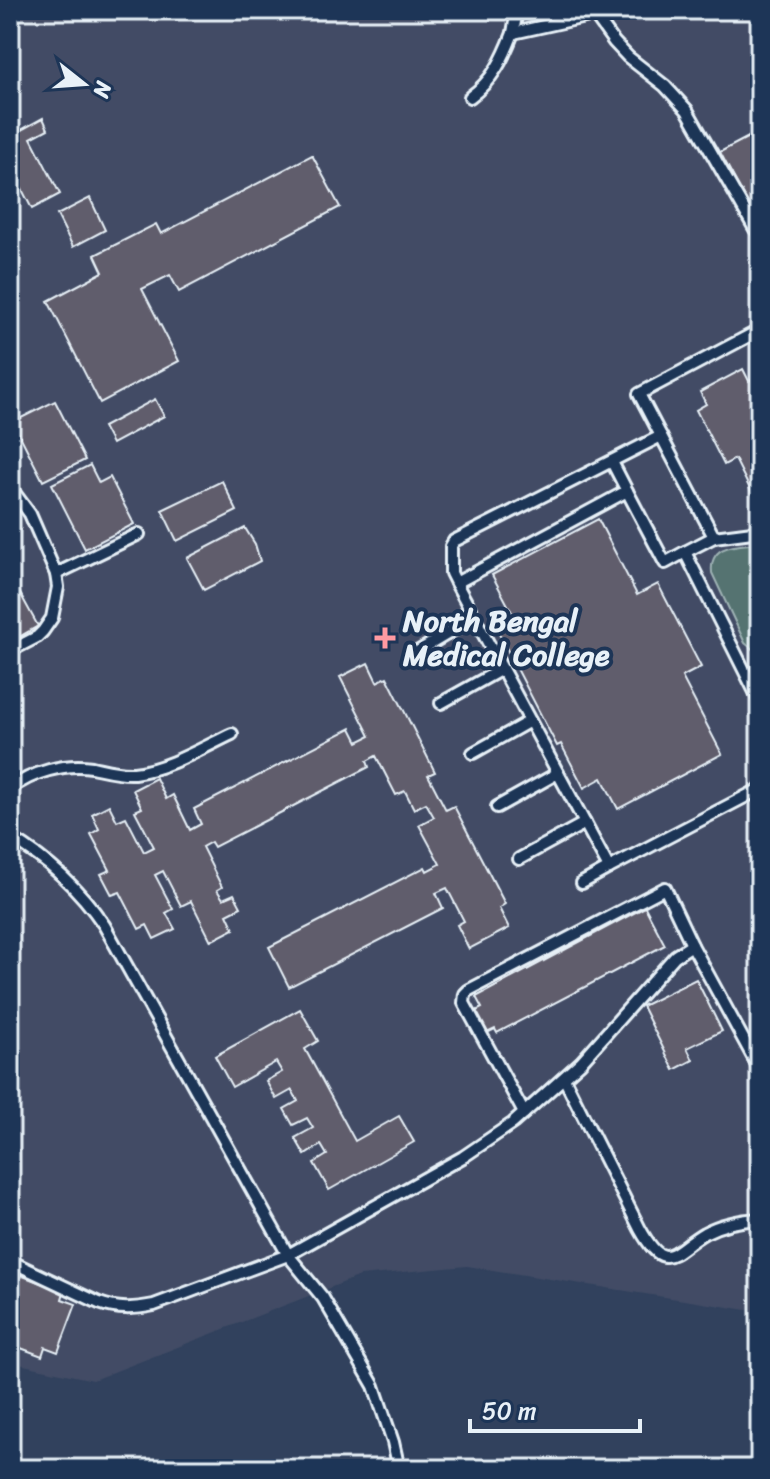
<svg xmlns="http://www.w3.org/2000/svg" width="770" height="1479" font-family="Sriracha,sans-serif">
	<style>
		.built { fill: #424c65 }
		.green { fill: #557371; stroke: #9eb2b4; stroke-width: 2 }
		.building { fill: #615d6c; stroke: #e8f1f8; stroke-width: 2 }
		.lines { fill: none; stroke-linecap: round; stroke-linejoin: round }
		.lane-casing { stroke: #e8f1f8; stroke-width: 16 }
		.lane { stroke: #1d3557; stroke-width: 10 }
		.poi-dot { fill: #ff9aa2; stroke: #1d3557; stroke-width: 3 }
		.labels { text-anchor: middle; stroke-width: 8; stroke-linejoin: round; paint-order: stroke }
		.poi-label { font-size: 30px; font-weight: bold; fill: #e8f1f8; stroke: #1d3557; text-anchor: start }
	</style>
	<rect width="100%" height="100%" fill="#31415d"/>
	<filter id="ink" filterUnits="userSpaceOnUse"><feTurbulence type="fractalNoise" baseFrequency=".0125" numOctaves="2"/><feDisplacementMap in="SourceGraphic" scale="16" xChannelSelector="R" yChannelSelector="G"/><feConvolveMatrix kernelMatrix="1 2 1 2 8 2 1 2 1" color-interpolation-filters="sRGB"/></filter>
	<g filter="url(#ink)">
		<!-- built -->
		<polygon class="built" points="10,10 760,10 760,1312 467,1266 360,1276 93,1380 10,1362"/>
		<!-- green -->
		<path class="green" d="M760 543V655L745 643 712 573C709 543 738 546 760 543Z"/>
		<!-- building -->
		<g class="building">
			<polygon points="43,118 48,129 31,138 60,194 32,209 10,166 10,136"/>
			<polygon points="760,131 760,223 758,224 720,152"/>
			<polygon points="312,155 340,207 179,292 170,275 142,289 179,361 100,403 48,301 103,272 95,255 156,224 161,234"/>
			<polygon points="90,198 105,230 73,247 57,215"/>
			<polygon points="743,369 749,381 760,376 760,495 754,497 735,459 724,465 696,410 706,404 700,392"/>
			<polygon points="155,399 164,416 112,444 103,427"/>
			<polygon points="55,401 85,460 43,481 13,422"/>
			<polygon points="90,465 99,483 110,477 134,524 85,549 52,484"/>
			<polygon points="222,481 237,511 177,541 162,510"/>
			<polygon points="598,519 637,595 658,584 701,667 682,677 722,754 618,809 602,778 584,788 561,744 557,746 497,630 516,620 492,575"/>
			<polygon points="245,528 255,544 260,561 204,590 187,558"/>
			<polygon points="10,575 38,626 10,642"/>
			<polygon points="368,663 377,682 387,677 435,772 428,775 446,810 454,806 505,904 499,908 509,928 469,949 457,925 464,921 447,888 436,893 443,908 289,987 269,947 425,867 427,871 440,864 419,825 434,817 426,803 414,809 405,791 396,795 376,756 367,761 369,767 214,847 211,842 202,847 222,887 217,890 223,899 234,894 241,907 227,914 234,929 211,941 191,901 181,906 163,871 155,875 173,909 166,913 175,929 154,939 147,925 139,929 120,892 112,895 101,874 110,870 91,834 99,829 92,814 109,805 117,821 126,817 144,852 154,847 135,811 142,808 133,790 156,778 166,799 173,795 190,830 201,824 194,809 351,728 358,742 370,736 340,677"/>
			<polygon points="645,907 665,945 497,1033 495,1029 487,1033 476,1011 482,1008 476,997"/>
			<polygon points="696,979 722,1031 687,1048 693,1060 674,1070 642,1006"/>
			<polygon points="300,1009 318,1041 305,1049 355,1141 399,1116 414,1142 329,1190 314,1163 327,1155 321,1145 305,1155 295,1138 313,1128 307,1118 293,1125 284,1109 298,1101 292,1090 276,1099 266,1081 282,1072 276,1062 232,1087 215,1056"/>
			<polygon points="10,1271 64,1292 62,1299 76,1304 58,1352 45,1347 42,1356 10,1344"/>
		</g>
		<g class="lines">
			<defs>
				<g id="lane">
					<polyline points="517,10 513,33 594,15"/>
					<polyline points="591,10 614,42 628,57 665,86 687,110 755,229 760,233"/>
					<path d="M470 97C493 80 503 59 513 33"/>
					<polyline points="760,330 639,394 714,537 760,531"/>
					<polyline points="10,487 30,514 56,574 58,587 52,618 43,631 37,637 10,651"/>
					<polyline points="627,491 665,563 685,552"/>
					<polyline points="714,537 685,552 760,702"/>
					<polyline points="56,574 139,534"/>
					<polyline points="456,583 627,491 612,462"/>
					<polyline points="417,652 474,618"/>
					<polyline points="441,703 502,669"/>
					<polyline points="473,753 530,721"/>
					<path d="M10 789C32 772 64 763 92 767 106 770 120 774 134 773 168 769 202 748 232 734"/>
					<polyline points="497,807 558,773"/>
					<path d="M10 837C48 860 79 888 104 925L288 1255 463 1157 513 1123 581 1062 675 956 692 945"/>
					<polyline points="519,859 585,823"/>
					<polyline points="609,868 456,583 451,573 451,546 454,541 661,436"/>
					<polyline points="582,883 609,868 760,789"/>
					<path d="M564 1078 640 1229C666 1276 673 1251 704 1233 721 1224 741 1220 760 1219"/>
					<polyline points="524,1113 464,1003 465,994 469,990 665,888 692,945 760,1070"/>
					<path d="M10 1261 99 1303C118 1310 134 1309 154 1305L288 1255 323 1298 374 1386 393 1442 399 1469"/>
				</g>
			</defs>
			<!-- lane casing -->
			<use href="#lane" class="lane-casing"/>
			<!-- lane -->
			<use href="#lane" class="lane"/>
		</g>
	</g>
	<!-- markers -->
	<path class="poi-dot" d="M381 626h8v8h8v8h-8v8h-8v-8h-8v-8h8z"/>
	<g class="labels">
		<!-- poi labels -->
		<g class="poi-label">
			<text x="403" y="631">North Bengal<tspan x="403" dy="34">Medical College</tspan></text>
		</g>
	</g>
	<!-- margin -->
	<rect width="770" height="1479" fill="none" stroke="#1d3557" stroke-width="40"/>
	<rect x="20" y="20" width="730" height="1439" fill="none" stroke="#e8f1f8" stroke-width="3" filter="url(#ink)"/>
	<!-- north arrow -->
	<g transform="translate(84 84) rotate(107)" stroke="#1d3557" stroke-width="6" paint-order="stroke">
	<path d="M0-6L14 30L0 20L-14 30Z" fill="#e8f1f8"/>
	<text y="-12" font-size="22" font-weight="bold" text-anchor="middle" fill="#e8f1f8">N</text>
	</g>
	<!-- scale -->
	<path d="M470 1419v12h170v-12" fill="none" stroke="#e8f1f8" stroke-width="4"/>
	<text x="482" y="1419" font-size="24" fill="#e8f1f8" stroke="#1d3557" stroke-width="6" paint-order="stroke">50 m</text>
</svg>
